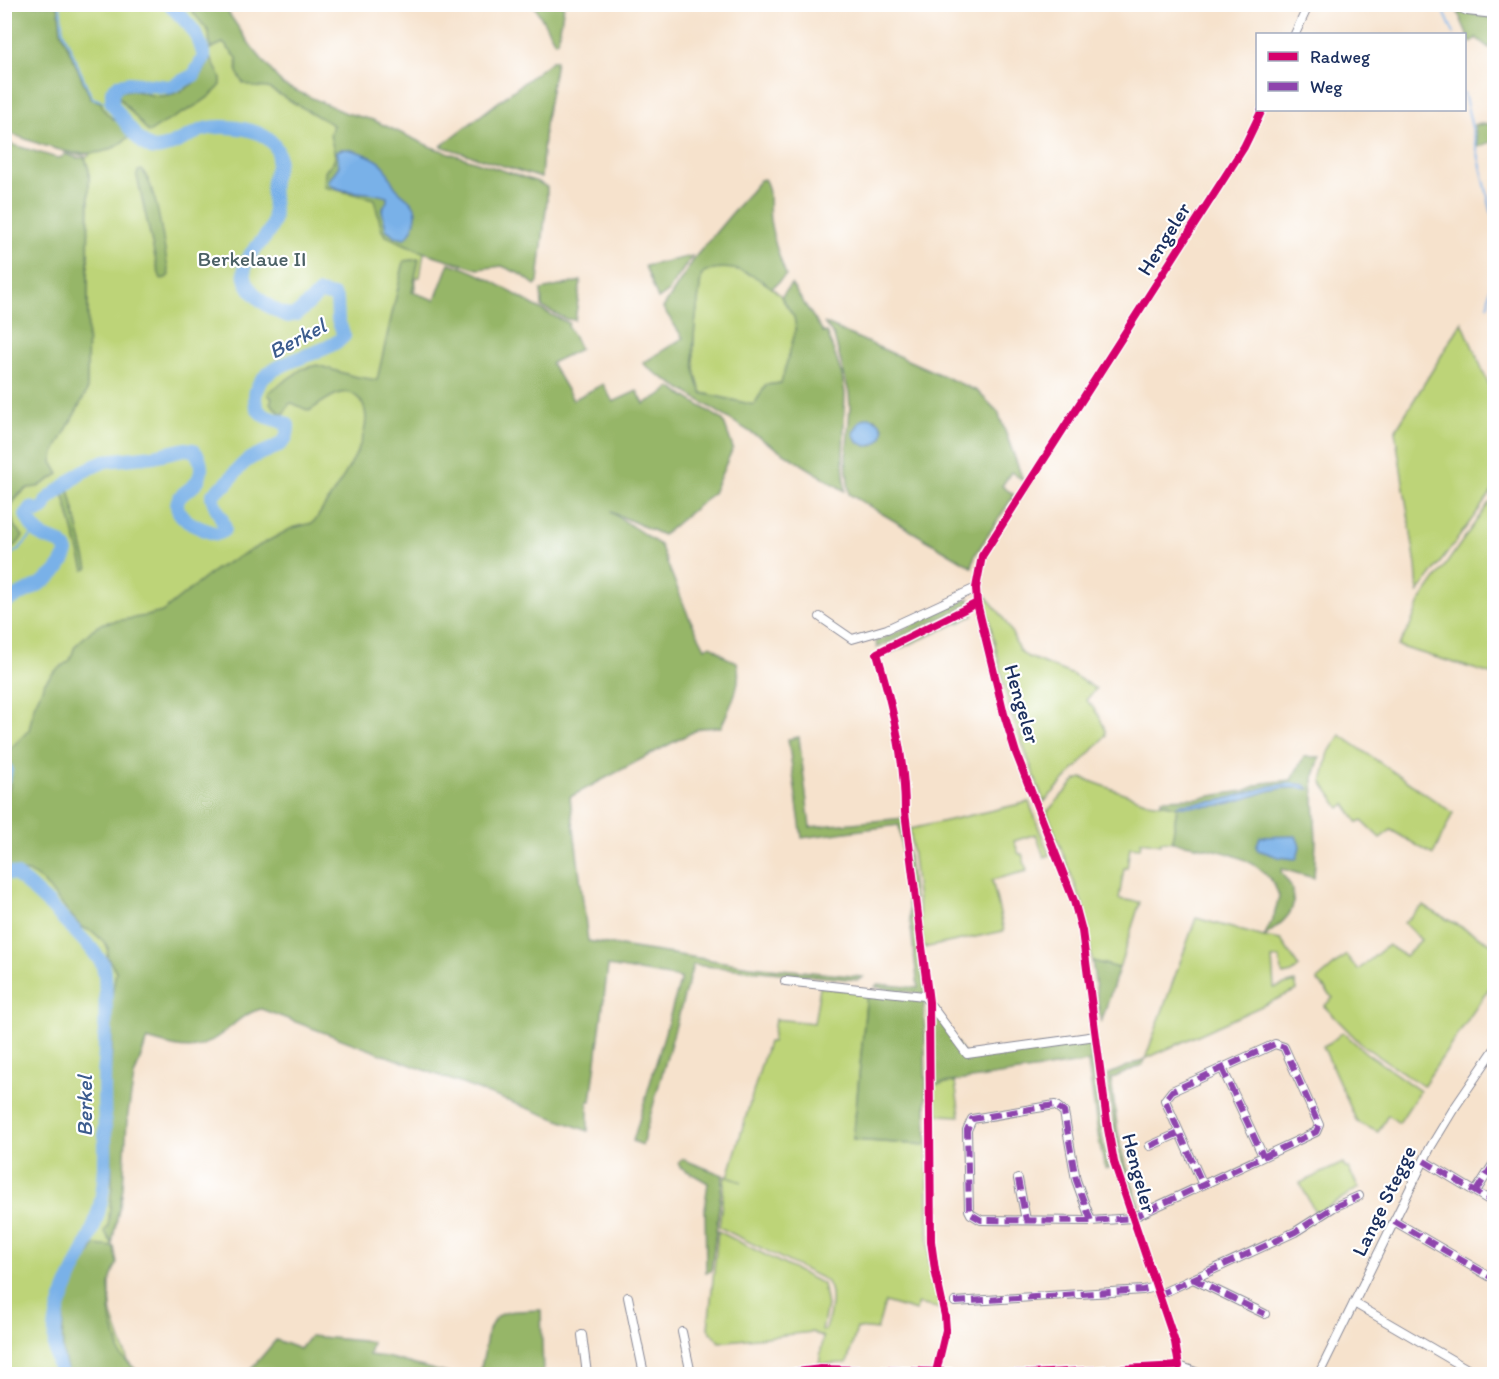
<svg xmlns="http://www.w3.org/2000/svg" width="1499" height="1379" font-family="Itim,sans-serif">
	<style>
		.green { fill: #bdd478; stroke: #6c826b; stroke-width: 1.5 }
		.forest { fill: #96b668; stroke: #587263; stroke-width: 1.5; fill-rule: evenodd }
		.water { fill: #79b1e8; stroke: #4a70a3; stroke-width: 1.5 }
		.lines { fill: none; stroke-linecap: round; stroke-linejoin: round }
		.stream { stroke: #79b1e8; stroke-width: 2 }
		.river { stroke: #79b1e8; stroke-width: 14 }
		.street-casing { stroke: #888895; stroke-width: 10 }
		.street { stroke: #fff; stroke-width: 8 }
		.quiet { stroke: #8e44ad; stroke-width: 6; stroke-dasharray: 12 6; stroke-linecap: butt }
		.cycleway-casing { stroke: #fff; stroke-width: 11 }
		.cycleway { stroke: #d6006c; stroke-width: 8 }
		.labels { text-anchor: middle; stroke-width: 4.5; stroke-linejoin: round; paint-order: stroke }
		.street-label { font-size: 21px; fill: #1b2f5e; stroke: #fff }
		.park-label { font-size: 21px; fill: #4c6166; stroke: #fff }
		.water-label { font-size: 22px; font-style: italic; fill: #3c5c8e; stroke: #fff }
	</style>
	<rect width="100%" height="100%" fill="#fff"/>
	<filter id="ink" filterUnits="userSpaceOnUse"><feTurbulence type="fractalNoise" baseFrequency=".0167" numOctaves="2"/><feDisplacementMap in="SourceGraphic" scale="12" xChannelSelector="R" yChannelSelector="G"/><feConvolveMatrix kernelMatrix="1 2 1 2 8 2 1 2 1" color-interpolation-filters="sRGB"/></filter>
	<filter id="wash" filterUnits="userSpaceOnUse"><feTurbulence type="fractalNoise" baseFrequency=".008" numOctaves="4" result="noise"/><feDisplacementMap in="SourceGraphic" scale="24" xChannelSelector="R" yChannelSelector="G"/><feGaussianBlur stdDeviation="1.35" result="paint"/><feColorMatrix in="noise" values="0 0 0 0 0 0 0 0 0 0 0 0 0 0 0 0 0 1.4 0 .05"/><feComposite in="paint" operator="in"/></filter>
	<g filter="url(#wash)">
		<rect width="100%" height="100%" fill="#f6e2cc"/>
		<!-- green -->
		<g class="green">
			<path d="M25 5H218L256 69 324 110 425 246 420 277 416 278 409 337 400 384 91 903 150 1033 130 1086 125 1106 122 1196 113 1236 110 1265V1296L112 1315 128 1361 138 1374H5V510L25 490 40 482 87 386 89 170 85 157 89 156V153C75 159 66 152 52 146Z"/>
			<path d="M724 267C731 269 739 269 746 272 767 279 797 306 796 329 795 343 785 369 781 383L766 385 754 405 702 393C686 359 697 314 701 277L704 271Z"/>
			<polygon points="1462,322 1494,397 1494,489 1418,593 1416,565 1395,431"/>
			<polygon points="1489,503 1494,505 1494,675 1398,646 1409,628 1421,600"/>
			<path d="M983 593 1000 613 1011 631 1019 650 1026 656 1073 675 1096 689 1086 700C1095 708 1105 724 1106 736L1044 802 1010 710Z"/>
			<polygon points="1340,735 1453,813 1433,855 1391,830 1380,838 1362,821 1358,823 1345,804 1340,808 1322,782 1329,752"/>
			<polygon points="1082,778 1148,802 1177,806 1172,842 1161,841 1161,844 1141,841 1140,848 1130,847 1127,868 1124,868 1119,899 1140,902 1119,968 1092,961 1084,908 1047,812 1076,780"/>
			<polygon points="1029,802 1049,855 1044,857 1036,834 1014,841 1019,854 1022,854 1027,871 992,880 1004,931 923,948 910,829"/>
			<polygon points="1423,906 1494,945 1494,981 1423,1086 1362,1045 1324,1006 1333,998 1317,980 1346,955 1358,970 1388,945 1405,956 1421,940 1404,923"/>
			<polygon points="1196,918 1264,937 1281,940 1299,967 1292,973 1283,975 1279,958 1272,959 1274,988 1295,982 1297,990 1145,1059"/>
			<path d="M820 987 867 992 853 1140 927 1145 929 1265 932 1266 942 1309 918 1304 916 1311 885 1302 877 1330 857 1328 847 1363 819 1364 823 1337 812 1332 719 1342 708 1328 718 1231 823 1284 827 1306 822 1330H825L827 1326C830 1312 836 1291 825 1280L719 1227 725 1176 742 1182 728 1177 768 1042H772L775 1019 814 1023Z"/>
			<polygon points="1343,1032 1365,1052 1420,1091 1399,1123 1388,1115 1378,1132 1357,1122 1323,1046 1331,1042"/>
			<polygon points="955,1082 960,1116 939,1115 931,1085"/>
			<polygon points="1343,1163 1345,1168 1348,1168 1359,1188 1316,1214 1300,1183"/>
		</g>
		<!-- forest -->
		<g class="forest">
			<path d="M4 5H58L61 32 91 99 101 102C107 124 124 118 133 136 124 138 121 145 113 148 79 164 38 142 5 132Z"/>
			<polygon points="187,5 223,5 251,46 283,85 346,113 373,120 431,147 538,182 547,187 547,200 538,282 535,285 522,275 502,266 478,269 420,251 386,236 382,231 374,199 324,187 325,171 334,161 335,156 330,135 333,125 268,88 253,87 243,83 237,72 237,58 223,43 210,49 209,32"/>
			<polygon points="534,5 564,5 558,41 555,42"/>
			<polygon points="1460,11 1494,18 1494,41 1489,48 1476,38 1471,43 1458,13"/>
			<path d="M210 57 221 78V85C202 108 172 115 149 133L118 96 119 92C134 86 146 97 161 96 184 95 204 79 210 57Z"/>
			<polygon points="553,60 556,61 545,125 541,178 441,146"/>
			<polygon points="1494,123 1494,141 1478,147 1474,125"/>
			<polygon points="7,143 57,158 62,157 65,154 77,158 85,157 89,171 87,391 54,453 52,462 59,474 38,487 28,488 18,495 10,508 14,526 23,536 18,543 5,552 4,144"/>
			<path d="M142 170C158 189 164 249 169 275L166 278 161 279 158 271 137 176 138 171Z"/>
			<path d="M764 179C772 190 768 206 770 220 773 239 779 257 786 275L772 288C752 273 729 262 704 272L701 277C698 313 685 359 702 393L754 405 766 385 781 383 796 329 794 317 781 297 791 284 824 333 827 332 842 375 845 393 843 459 845 491 652 371 643 363 683 338 663 308 696 256 760 180Z"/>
			<polygon points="692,256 668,292 658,299 645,266"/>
			<path d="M419 259 412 292 435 300 449 263C493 275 527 306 569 323L568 326 580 349 551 363 573 400 603 384 613 402 637 391 644 404 664 393 670 387 723 420 733 448 713 493 663 535 611 512 660 545 688 615 705 648 711 645 727 658 737 662C743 685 730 706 721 727L700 728 570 797 588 941 750 966 863 977 858 980 693 965 642 1145 633 1141 681 978 608 966 591 1101H588V1131L261 1009C248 1012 240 1019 229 1028 197 1055 185 1050 147 1039L134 1077 127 1120 123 1188 112 1243 104 1231 108 1227 112 1186 111 1127 108 1096 112 1051 111 1001 116 971 107 957 108 948 104 942 93 932 81 927 43 882 29 872 5 870V799L10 786 11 771 9 756 6 753 29 730 34 706 45 682 55 671 70 660 75 646 93 629 103 623 146 616 162 612 216 569 292 528 312 523 317 518C332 492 386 426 358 398 343 383 323 403 309 411L292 403 289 404 284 414 279 412 270 403 272 398 268 395 269 392 302 369 317 365 353 376 377 380 404 261Z"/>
			<polygon points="581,281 575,320 566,319 542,307 541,290"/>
			<path d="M824 323 977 391 998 412 1023 480 1011 472 1002 486 1014 495 975 555 972 567 849 494 846 459 850 407 849 393 834 336ZM865 418H875L883 427 880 440 872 446 853 433Z"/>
			<polygon points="69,489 88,569 84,570 63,493"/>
			<polygon points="969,598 970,604 877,648 876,642"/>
			<polygon points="972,610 973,616 881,657 880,653"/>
			<polygon points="799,737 810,827 904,818 925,994 875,987 878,984 918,988 899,825 802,838 788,739"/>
			<path d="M1304 757H1320L1313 779 1316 841 1314 878 1282 869 1281 871C1283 877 1289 881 1291 887 1300 913 1282 922 1264 937L1274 916 1279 896C1266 854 1209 848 1172 842L1177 807 1161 802 1162 799 1197 798 1244 791 1263 783 1291 780Z"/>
			<polygon points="1092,961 1119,968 1101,1023"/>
			<polygon points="867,992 924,999 927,1145 853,1140"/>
			<polygon points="929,1005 967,1057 1088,1040 1103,1142 1109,1168 1105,1168 1099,1141 1088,1062 931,1085"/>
			<polygon points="1145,1059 1142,1065 1111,1079 1118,1133 1126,1164 1139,1205 1135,1203 1123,1165 1115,1133 1107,1075"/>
			<polygon points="682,1159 723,1175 711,1271 706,1272 705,1204 708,1183 680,1167 678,1163"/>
			<path d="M95 1245 114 1247 117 1263 109 1284 111 1319 121 1356 141 1374H69C58 1349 62 1307 72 1281 77 1268 89 1258 95 1245Z"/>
			<path d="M541 1310 543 1374H477C483 1366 483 1358 485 1348 490 1306 507 1312 541 1310Z"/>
			<polygon points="310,1336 372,1342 369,1355 386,1357 449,1374 247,1374 276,1340 300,1349"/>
		</g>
		<!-- water -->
		<g class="water">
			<path d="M342 149C354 149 377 157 385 167 389 174 391 182 396 188 401 194 409 198 413 204 420 213 413 232 405 238L395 236 386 229 382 210 387 201V197C369 190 347 195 330 185L328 182 339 166 337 151Z"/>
			<path d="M868 417C889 420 887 445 867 446L857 442 853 433 860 421Z"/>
			<path d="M1291 783 1305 785 1309 789C1271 783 1255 799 1221 805 1207 807 1191 806 1177 806L1179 804 1219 801 1271 786Z"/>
			<polygon points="1296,836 1300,846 1297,858 1295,859 1279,857 1258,850 1256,847 1260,837"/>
		</g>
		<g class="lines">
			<!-- stream -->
			<g class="stream">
				<polyline points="60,4 63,31 89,91 93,98 112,104"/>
				<polyline points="1416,4 1445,7"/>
				<polyline points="1442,7 1454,34"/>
				<polyline points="1464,93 1494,223"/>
				<polyline points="1488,305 1494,255"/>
				<polyline points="4,559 18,550 36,531"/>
			</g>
			<!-- river -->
			<g class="river">
				<path d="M4 603C28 589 58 581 67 552 60 538 56 543 44 537 35 533 30 523 26 515L31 508 39 511 44 507 47 500 82 472 105 461 154 456 185 449 193 450C204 460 204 477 192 487 187 491 181 494 178 500 172 516 196 527 208 531 215 534 219 535 225 529 223 517 214 508 212 496 216 490 221 488 226 484 234 475 239 466 248 460 259 452 278 450 285 439 288 435 288 429 288 425 280 419 270 420 262 414 257 410 255 404 255 398 255 360 324 358 344 336L338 320 337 301 334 296 320 293 297 314 288 316C267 308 235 286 247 260 254 246 270 237 273 222 276 208 271 195 273 181 275 171 281 160 277 150 267 127 222 123 202 130 190 134 163 153 151 148 138 143 121 116 112 104V91L119 85 129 83 170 87 194 75 204 57C197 27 188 26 170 4"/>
				<polyline points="4,767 6,769 4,778"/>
				<path d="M4 872 17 875 50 905 91 948 102 963 105 976C107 1015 104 1053 104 1091 104 1135 110 1180 95 1223 78 1274 39 1316 61 1374"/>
			</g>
		</g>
	</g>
	<g filter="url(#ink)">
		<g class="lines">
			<defs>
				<g id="street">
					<polyline points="1450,4 1467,11 1494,14"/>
					<polyline points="1295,34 1309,4"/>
					<polyline points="820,617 852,639 887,629 976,588"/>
					<polyline points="785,981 924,996 967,1054 1096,1036"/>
					<polyline points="1222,1068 1263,1156"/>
					<polyline points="1150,1146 1179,1133"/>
					<polyline points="1424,1161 1494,1203"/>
					<polyline points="1018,1179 1026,1220"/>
					<polyline points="1476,1191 1494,1163"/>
					<polyline points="1091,1221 1076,1180 1064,1112 1055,1105 972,1119 967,1130 969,1210 971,1214 981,1220 1091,1221 1132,1218 1316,1132 1319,1125 1284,1047 1275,1044 1172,1091 1165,1100 1203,1185"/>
					<polyline points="1394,1221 1494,1279"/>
					<polyline points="1193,1279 1265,1314"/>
					<polyline points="1158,1295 1295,1232 1334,1207 1359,1196"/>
					<polyline points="628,1297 644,1374"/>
					<polyline points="955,1302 1143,1290 1156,1287"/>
					<polyline points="1354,1303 1476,1374"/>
					<polyline points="682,1332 691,1374"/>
					<polyline points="582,1335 587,1374"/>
					<polyline points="1179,1366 1175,1342 1114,1162 1108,1129 1082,931 1074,901 1016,753 1004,714 977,603 976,588 982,556 1244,147 1262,110"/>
					<polyline points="780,1374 821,1369 1030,1374 1179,1366 1201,1374"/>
					<polyline points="1319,1374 1430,1148 1453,1110 1494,1050"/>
				</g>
			</defs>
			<!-- street casing -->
			<use href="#street" class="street-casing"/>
			<!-- street -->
			<use href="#street" class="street"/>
			<!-- quiet -->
			<g class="quiet">
				<polyline points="1222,1068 1263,1156"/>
				<polyline points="1150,1146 1179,1133"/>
				<polyline points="1424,1161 1494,1203"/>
				<polyline points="1018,1179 1026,1220"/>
				<polyline points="1476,1191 1494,1163"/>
				<polyline points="1091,1221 1076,1180 1064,1112 1055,1105 972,1119 967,1130 969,1210 971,1214 981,1220 1091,1221 1132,1218 1316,1132 1319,1125 1284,1047 1275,1044 1172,1091 1165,1100 1203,1185"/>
				<polyline points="1394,1221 1494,1279"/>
				<polyline points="1193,1279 1265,1314"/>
				<polyline points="1158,1295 1295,1232 1334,1207 1359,1196"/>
				<polyline points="955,1302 1143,1290 1156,1287"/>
			</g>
			<defs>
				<g id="cycleway">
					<path d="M936 1372 946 1330 945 1316 935 1270 931 1241 929 1002 905 812C905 757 892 705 877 653L977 603"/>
					<polyline points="780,1374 821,1369 1030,1374 1179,1366 1175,1342 1114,1162 1108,1129 1082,931 1074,901 1016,753 1004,714 977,603 976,588 982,556 1244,147 1262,110"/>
				</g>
			</defs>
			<!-- cycleway casing -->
			<use href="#cycleway" class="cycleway-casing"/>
			<!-- cycleway -->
			<use href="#cycleway" class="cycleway"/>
		</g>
	</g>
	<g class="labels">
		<!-- street labels -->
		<g class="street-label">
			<text transform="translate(1164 239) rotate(-58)" y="7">Hengeler</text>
			<text transform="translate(1022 704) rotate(74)" y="7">Hengeler</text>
			<text transform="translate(1139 1173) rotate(75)" y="7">Hengeler</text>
			<text transform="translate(1384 1201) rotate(-64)" y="7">Lange Stegge</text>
		</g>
		<!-- park labels -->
		<g class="park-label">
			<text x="252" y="266">Berkelaue II</text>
		</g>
		<!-- water labels -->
		<g class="water-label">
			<text transform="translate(297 338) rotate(-28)" y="8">Berkel</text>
			<text transform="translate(84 1106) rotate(-90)" y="8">Berkel</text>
		</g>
	</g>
	<!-- margin -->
	<rect width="1499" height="1379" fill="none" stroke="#fff" stroke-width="24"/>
	<!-- legend -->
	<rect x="1256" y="33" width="210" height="78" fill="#ffffff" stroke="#a4acbf" stroke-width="1.5"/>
	<rect x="1268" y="52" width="30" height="9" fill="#d6006c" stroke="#a4acbf" stroke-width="1.5"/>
	<text x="1310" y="63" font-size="18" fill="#1b2f5e">Radweg</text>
	<rect x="1268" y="82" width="30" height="9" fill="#8e44ad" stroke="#a4acbf" stroke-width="1.5"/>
	<text x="1310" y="93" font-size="18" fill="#1b2f5e">Weg</text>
</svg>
